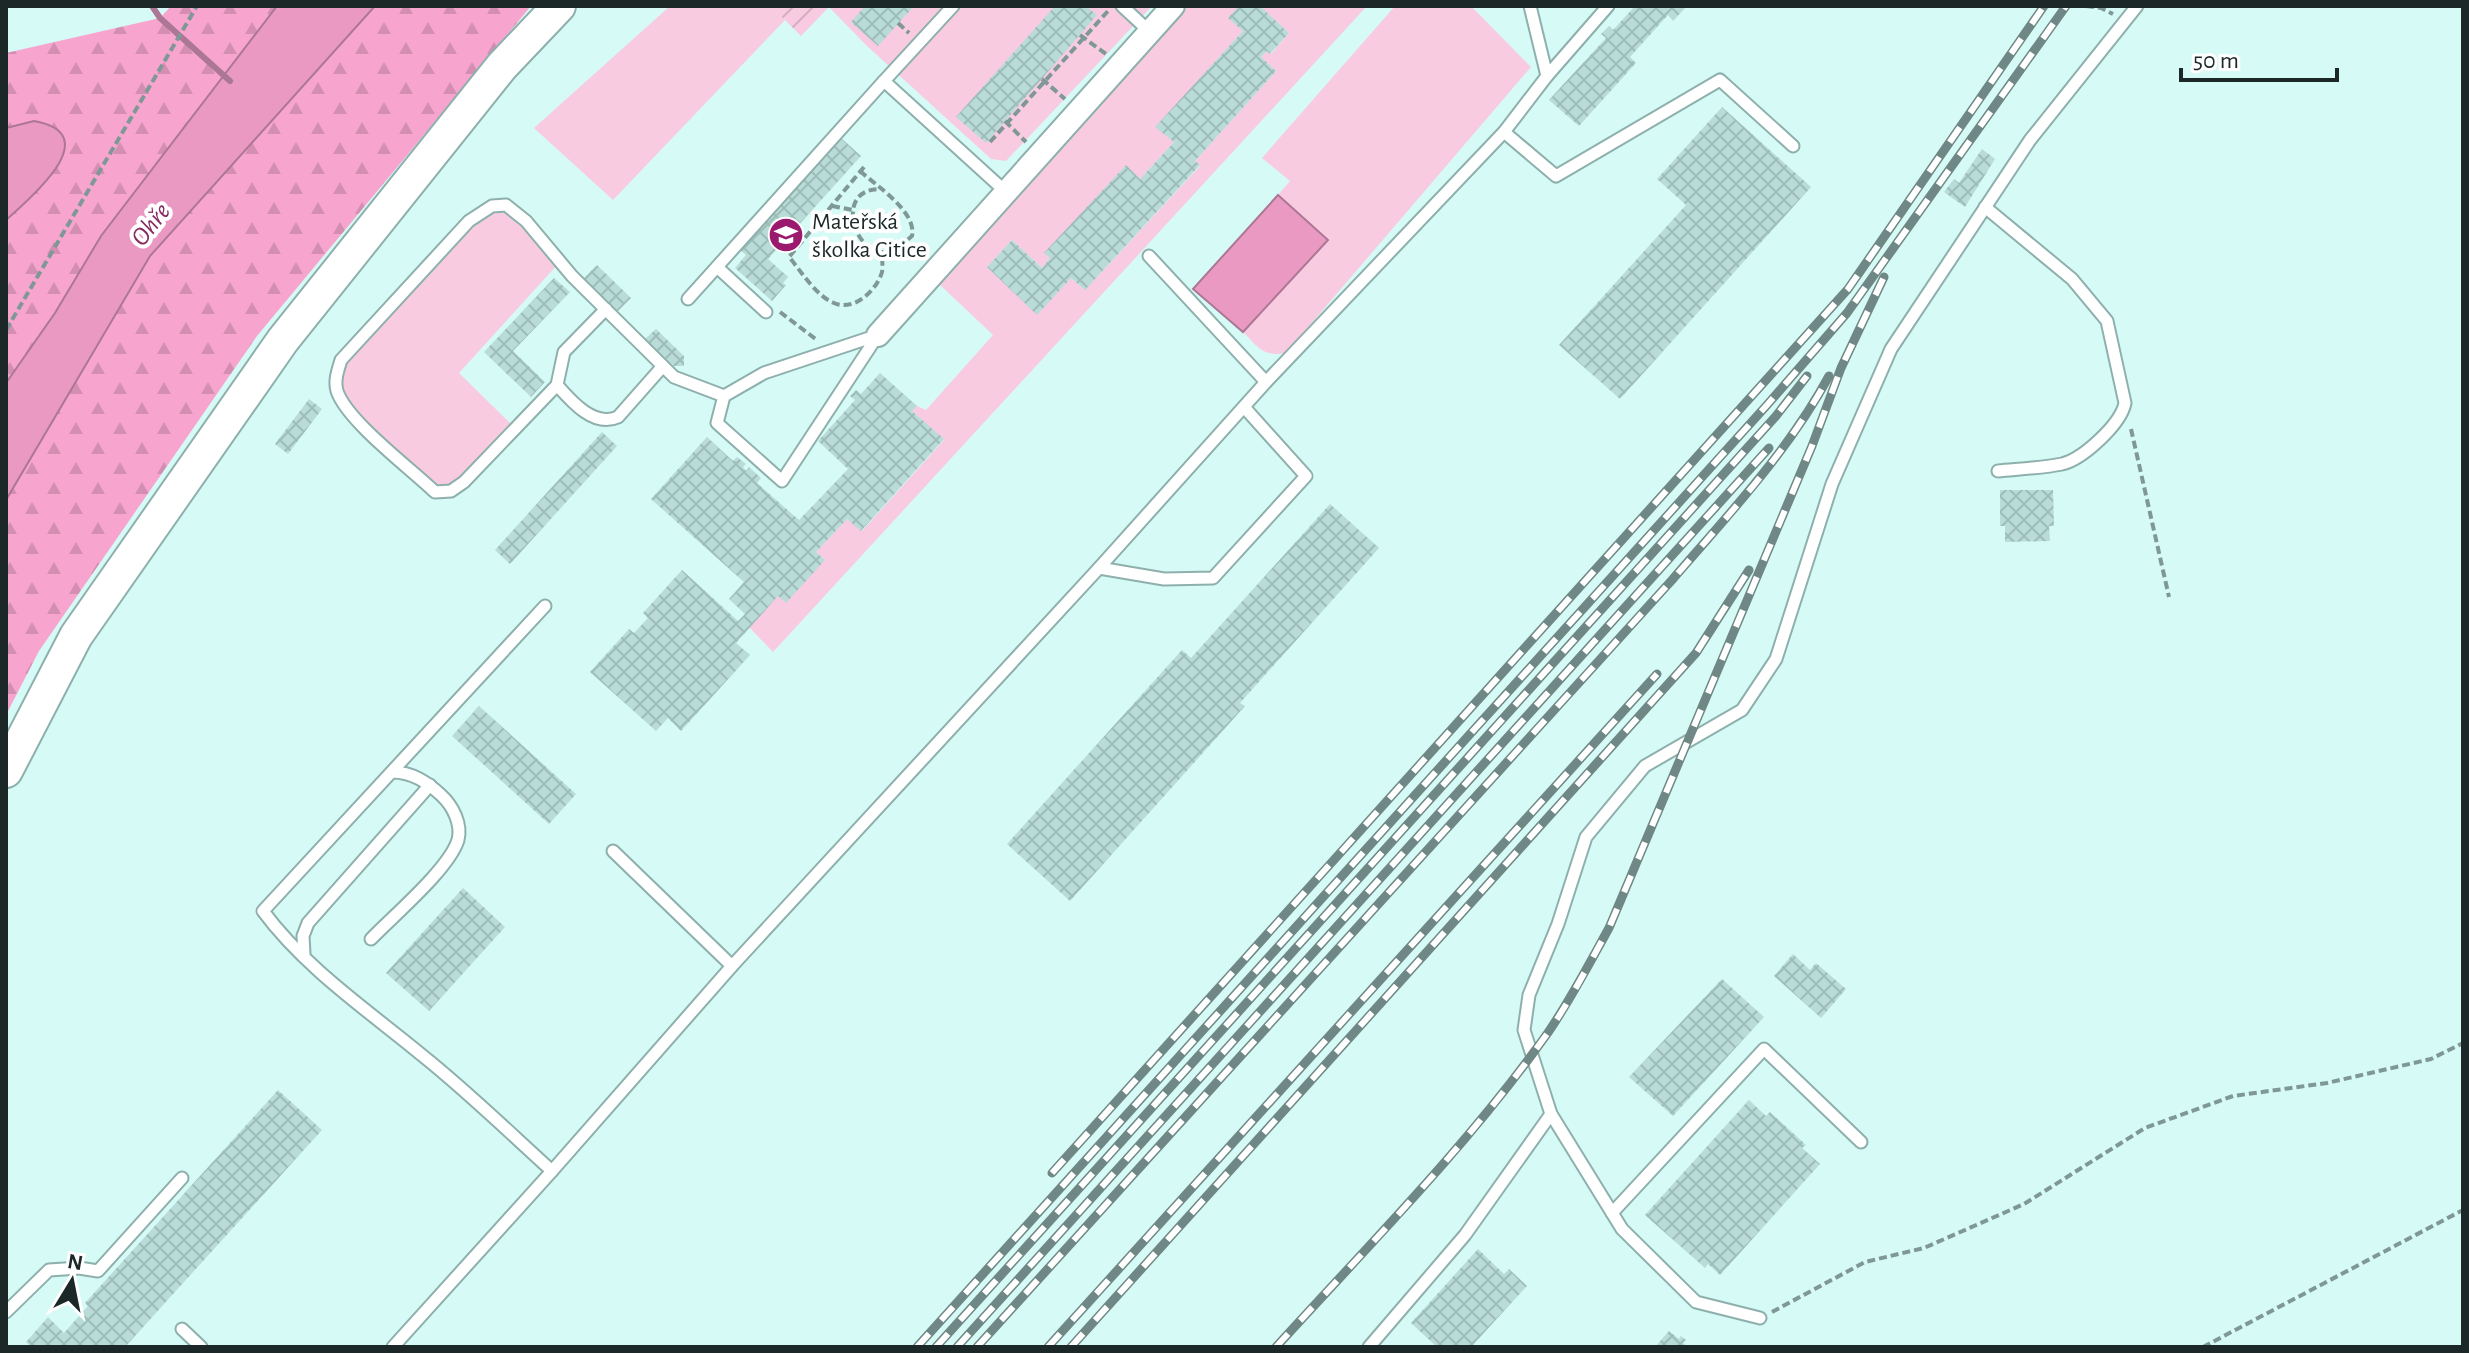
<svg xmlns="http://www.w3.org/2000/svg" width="2469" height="1353" font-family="'Alegreya Sans',sans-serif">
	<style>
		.grass { fill: #f9cbe1 }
		.forest { fill: url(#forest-firs) }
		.garden { fill: url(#garden-furrows) }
		.water { fill: #ea99c3; stroke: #ac7794; stroke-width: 2 }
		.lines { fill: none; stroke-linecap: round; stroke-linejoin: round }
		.stream { stroke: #ac7794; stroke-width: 6 }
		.building { fill: url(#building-cross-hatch) }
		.lane-casing { stroke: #8eb0ad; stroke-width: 15 }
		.street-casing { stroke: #8eb0ad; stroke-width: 26 }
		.secondary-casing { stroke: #8eb0ad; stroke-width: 36 }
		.path { stroke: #7f9896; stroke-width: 4; stroke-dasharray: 8 4; stroke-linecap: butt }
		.lane { stroke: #fff; stroke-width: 11 }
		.street { stroke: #fff; stroke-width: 22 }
		.secondary { stroke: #fff; stroke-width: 32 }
		.rail-casing { stroke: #708885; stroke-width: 9 }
		.rail { stroke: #fff; stroke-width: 6; stroke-dasharray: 18; stroke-linecap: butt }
		.labels { text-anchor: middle; stroke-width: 8; stroke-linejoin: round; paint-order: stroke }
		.poi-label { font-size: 24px; fill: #1b2827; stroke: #fff; text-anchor: start }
		.water-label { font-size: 26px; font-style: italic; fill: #862a60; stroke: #fff }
	</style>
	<defs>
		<pattern id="forest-firs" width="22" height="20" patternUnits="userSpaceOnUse" patternTransform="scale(2)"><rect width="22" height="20" fill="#f7a5cf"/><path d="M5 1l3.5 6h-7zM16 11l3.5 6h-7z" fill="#d38eb2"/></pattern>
		<pattern id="garden-furrows" width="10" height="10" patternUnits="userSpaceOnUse" patternTransform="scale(2)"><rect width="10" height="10" fill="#f9cbe1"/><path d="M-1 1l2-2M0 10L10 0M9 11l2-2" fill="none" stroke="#d5aec1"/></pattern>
		<pattern id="building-cross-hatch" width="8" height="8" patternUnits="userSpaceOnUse" patternTransform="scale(2)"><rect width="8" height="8" fill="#b9dcd8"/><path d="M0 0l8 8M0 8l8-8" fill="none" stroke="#9ebdb9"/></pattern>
	</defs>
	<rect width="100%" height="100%" fill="#d6faf6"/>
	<!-- grass -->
	<g class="grass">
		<polygon points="670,6 772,6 785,20 613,200 534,128"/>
		<polygon points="828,6 1152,6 1006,161 991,159 867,46"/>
		<polygon points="1188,6 1239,6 1229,18 1243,31 1156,127 1174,142 1140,179 1126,166 1045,253 1050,258 1042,268 1012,240 987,267 1037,314 1071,278 1085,290 1200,166 1195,161 1276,71 1261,57 1267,51 1271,54 1289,33 1260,6 1367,6 773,652 749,627 778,596 824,559 816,552 847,519 862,531 944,440 912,411 917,406 926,410 993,335 938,283"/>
		<path d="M1395 6H1471L1531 67 1286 353C1263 357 1259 348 1243 332L1327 240 1278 195 1290 181 1262 158Z"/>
		<path d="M494 209C523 212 541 244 558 264L459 373 512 425C491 447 467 485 436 486 414 466 347 414 341 388 339 380 343 371 345 363L483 213Z"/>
	</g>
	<!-- forest -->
	<g class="forest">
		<polygon points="171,6 277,6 6,383 6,53 160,18"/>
		<polygon points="375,6 531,6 257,336 39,651 6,715 6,500 150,256"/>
	</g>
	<!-- garden -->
	<polygon class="garden" points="771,6 828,6 829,7 801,36"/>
	<!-- water -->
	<g class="water">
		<polygon points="277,6 375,6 150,256 6,500 6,383 55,313 101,236"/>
		<path d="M34 121C108 134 29 199 6 220V128Z"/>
		<polygon points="1278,195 1328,240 1243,332 1193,289"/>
	</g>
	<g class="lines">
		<!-- stream -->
		<polyline class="stream" points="152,6 160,18 230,81"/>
	</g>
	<!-- building -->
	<g class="building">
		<polygon points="865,6 914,6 878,46 851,22"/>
		<polygon points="1055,6 1086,6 1097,15 986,143 956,117"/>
		<polygon points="1239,6 1260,6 1289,33 1270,54 1267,51 1261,57 1276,71 1195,161 1200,165 1085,290 1071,278 1037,315 987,267 1012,240 1042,268 1050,258 1044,253 1126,165 1140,179 1174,142 1155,127 1243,31 1228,18"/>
		<polygon points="1635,6 1687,6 1673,21 1668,15 1630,57 1636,63 1579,126 1549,100 1606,38 1601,34 1609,26 1613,30"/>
		<polygon points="1722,107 1811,187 1620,399 1559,345 1686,205 1657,179"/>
		<polygon points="840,137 861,156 768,259 788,277 783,283 786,285 772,301 735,268 746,255 739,249"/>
		<polygon points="1982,149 1995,159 1965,207 1944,192 1954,179 1959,183"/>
		<polygon points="597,265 631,298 617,312 583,279"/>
		<polygon points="554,278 570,292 513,351 545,382 531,397 484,352"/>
		<polygon points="656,329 684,356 684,366 674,366 645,339"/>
		<polygon points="880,373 917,406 912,411 944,439 861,531 847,519 816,552 825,560 786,603 778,596 736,643 750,655 681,731 668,718 656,731 590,672 629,629 634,633 648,618 643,613 682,570 738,621 745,614 729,599 744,582 651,499 707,437 733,461 737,457 746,464 743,467 746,471 749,467 761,478 757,483 799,520 848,469 818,441 855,400 850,396 856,390 861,394"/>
		<polygon points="309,399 322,409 288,454 275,444"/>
		<polygon points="602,432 617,446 510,564 495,550"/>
		<polygon points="2000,490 2053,490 2054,526 2049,526 2050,541 2005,542 2005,526 2000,526"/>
		<polygon points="1330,504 1379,548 1240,703 1245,706 1070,901 1007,844 1182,650 1191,658"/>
		<polygon points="479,706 576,794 549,824 452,736"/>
		<polygon points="463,888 505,927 429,1011 386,973"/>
		<polygon points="1793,954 1810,970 1816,963 1846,989 1821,1018 1774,976"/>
		<polygon points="1722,979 1764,1017 1673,1116 1629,1077"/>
		<polygon points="278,1090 322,1130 125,1347 31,1347 26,1342 48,1317 64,1333 88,1306 85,1303"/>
		<polygon points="1749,1100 1766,1116 1770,1112 1806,1145 1802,1148 1820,1164 1720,1275 1708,1264 1705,1268 1645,1215"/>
		<polygon points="1478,1249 1504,1274 1509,1269 1527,1286 1471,1347 1437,1347 1411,1323"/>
		<polygon points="1669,1331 1679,1339 1681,1336 1686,1340 1683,1343 1688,1347 1655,1347"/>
	</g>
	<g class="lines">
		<defs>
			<g id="lane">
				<polyline points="953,6 884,81 1006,192"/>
				<polyline points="1122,6 1150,32"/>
				<polyline points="1530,6 1547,76 1504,132 1556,176 1720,80 1793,146"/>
				<polyline points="1547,76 1608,6"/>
				<path d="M1985 207 2072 279 2107 321 2125 403C2121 424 2083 459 2062 464 2042 468 2019 469 1998 471"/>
				<polyline points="1149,256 1266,382"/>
				<polyline points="717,267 766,312"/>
				<polyline points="688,299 884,81"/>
				<path d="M606 309 564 352 557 385 464 482 451 491 435 492C410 468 347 421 337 391 334 380 338 370 341 360L469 221 492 206 506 205 526 221 572 276 674 377 724 396"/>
				<polygon points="878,335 782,481 717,423 724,396 764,373"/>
				<path d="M557 385C571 401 594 428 618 417L663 366"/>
				<polyline points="1099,568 1164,579 1213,578 1306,476 1244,407"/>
				<path d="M545 606 263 911C305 968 370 1012 423 1056 468 1092 510 1133 552 1171"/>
				<polyline points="613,851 732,966"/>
				<path d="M371 939C393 916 449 869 458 840 462 824 453 806 441 795 427 782 412 772 392 772"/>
				<polyline points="304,954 303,936 308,923 430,785"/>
				<polyline points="1612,1213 1764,1049 1861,1142"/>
				<polyline points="6,1312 49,1270 79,1268 98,1271 182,1178"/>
				<polyline points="1760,1318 1696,1302 1622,1229 1551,1114 1524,1030 1529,995 1558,924 1586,837 1645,766 1742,710 1776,659 1832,484 1891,349 2030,140 2137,6"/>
				<polyline points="182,1329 201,1347"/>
				<polyline points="393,1347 552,1171 732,966 1099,568 1266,382 1504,132"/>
				<polyline points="1369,1347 1465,1235 1551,1114"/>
			</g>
			<polyline id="street" points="878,335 1173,6"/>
			<polyline id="secondary" points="6,771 76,636 283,340 502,66 559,6"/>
		</defs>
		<!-- lane casing -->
		<use href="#lane" class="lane-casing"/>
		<!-- street casing -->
		<use href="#street" class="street-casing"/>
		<!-- secondary casing -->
		<use href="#secondary" class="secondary-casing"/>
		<!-- path -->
		<g class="path">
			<polyline points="2086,6 2101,8 2113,14"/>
			<polyline points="898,23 909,33"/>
			<polyline points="1080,35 1106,54"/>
			<polyline points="1042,79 1065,99"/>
			<polyline points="1005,121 1026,142"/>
			<polyline points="990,142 1108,11"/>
			<path d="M864 167 789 257C801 271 816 296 834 303 854 312 877 290 882 272 883 266 882 259 882 252"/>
			<path d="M860 171C878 187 917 212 912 236 905 242 895 251 884 252 854 254 834 189 880 189"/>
			<polyline points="832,206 853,210"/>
			<polyline points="780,312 817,340"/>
			<polyline points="6,330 197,6"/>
			<polyline points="2131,429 2169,597"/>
			<polyline points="1772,1312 1865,1262 1924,1248 2024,1204 2145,1128 2233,1096 2327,1083 2431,1059 2463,1043"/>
			<polyline points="2203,1347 2463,1210"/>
		</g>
		<!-- lane -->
		<use href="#lane" class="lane"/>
		<!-- street -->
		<use href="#street" class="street"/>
		<!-- secondary -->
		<use href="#secondary" class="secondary"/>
		<defs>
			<g id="rail">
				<polyline points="1052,1173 1848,289 2044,6"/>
				<polyline points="917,1347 1767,405 1847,313 2066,6"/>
				<polyline points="936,1347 1776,416 1807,376"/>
				<polyline points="957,1347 1769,448"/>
				<path d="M977 1347 1672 580C1728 515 1788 452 1829 376"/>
				<polyline points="1048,1347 1657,674"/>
				<polyline points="1071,1347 1696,653 1749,570"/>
				<path d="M1276 1347C1368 1246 1468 1145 1547 1034 1570 1001 1589 964 1609 928L1812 446 1841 368 1884 277"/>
			</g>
		</defs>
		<!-- rail casing -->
		<use href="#rail" class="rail-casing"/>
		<!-- rail -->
		<use href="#rail" class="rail"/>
	</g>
	<!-- icons -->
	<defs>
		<symbol id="school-disc" viewBox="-11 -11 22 22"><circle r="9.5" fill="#9c1a6d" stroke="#fff"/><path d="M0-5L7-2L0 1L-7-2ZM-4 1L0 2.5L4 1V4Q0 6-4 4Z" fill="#fff"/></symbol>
	</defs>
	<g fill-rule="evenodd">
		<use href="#school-disc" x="766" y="215" width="40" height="40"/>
	</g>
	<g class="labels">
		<!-- poi labels -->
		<g class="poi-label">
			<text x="812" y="229">Mateřská<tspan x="812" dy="28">školka Citice</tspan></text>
		</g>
		<!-- water labels -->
		<g class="water-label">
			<text transform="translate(150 224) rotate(-52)" y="9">Ohře</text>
		</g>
	</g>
	<!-- border -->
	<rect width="2469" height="1353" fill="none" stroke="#1b2827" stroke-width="16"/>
	<!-- north arrow -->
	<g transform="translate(72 1281) rotate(10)" stroke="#ffffff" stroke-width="6" paint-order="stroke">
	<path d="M0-6L14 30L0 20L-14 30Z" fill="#1b2827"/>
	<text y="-12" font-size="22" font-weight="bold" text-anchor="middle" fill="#1b2827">N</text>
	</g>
	<!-- scale -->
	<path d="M2181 68v12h156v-12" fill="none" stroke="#1b2827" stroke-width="4"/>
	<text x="2193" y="68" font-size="24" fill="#1b2827" stroke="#ffffff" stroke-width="6" paint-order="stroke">50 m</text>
</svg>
